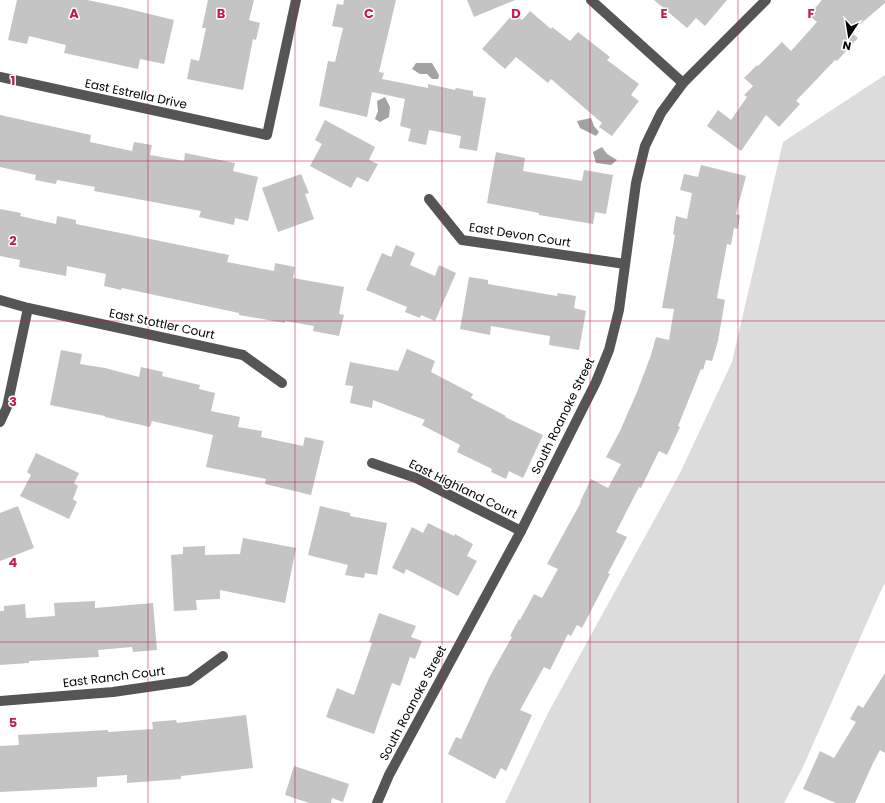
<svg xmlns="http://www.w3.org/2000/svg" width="885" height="803" font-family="Poppins,sans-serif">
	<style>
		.green { fill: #dcdcdc }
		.water { fill: #a3a3a3 }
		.building { fill: #c4c4c4 }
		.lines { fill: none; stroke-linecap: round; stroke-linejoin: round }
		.minor { stroke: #555; stroke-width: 10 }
		.grid { fill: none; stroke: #c2185b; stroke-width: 1; stroke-opacity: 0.55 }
		.labels { text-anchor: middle; stroke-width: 3; stroke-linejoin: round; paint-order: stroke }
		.street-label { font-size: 12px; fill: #000; stroke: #fff }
		.grid-label { font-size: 13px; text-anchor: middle; font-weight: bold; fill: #c2185b; stroke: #fff; stroke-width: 3; stroke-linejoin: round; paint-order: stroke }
	</style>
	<rect width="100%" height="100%" fill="#fff"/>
	<!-- green -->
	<polygon class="green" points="885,75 885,584 883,586 802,769 784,803 505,803 547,715 680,473 732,362 783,142"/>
	<!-- water -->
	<g class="water">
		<polygon points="416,63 432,63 439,75 438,79 432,79 427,74 420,74 412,69"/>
		<polygon points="385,97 390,107 389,117 380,122 375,119 378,111 377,101"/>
		<polygon points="591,118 594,126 599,132 596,136 580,128 577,121"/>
		<polygon points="602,147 607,154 617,160 611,165 596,163 593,152"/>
	</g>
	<!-- building -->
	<g class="building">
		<polygon points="17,0 87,0 121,7 174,20 164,64 140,59 138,69 106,62 64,53 66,45 29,36 27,44 8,40"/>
		<polygon points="208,0 254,0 249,20 260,23 256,40 253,39 243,90 187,79 191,59 199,61 206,28 202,28"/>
		<polygon points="344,0 396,0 379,72 384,73 382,79 428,88 428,84 455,90 456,88 473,91 473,96 486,98 477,151 459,148 461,136 429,130 426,145 408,141 411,129 400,126 405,99 372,92 367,117 319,106 328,61 335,62 343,28 332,26 337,4 343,5"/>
		<polygon points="467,0 515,0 474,17"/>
		<polygon points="654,0 727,0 705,26 696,18 687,28"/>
		<polygon points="822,0 885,0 885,3 851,32 858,38 837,61 835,60 796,101 800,104 779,127 766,115 741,151 707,126 718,110 731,120 747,97 744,95 753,86 744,78 757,65 758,66 782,42 791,51 817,22 809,15"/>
		<polygon points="530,11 551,29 552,27 570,41 578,32 610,57 607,60 639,84 631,95 639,101 612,136 599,127 602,123 551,79 548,83 516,57 505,69 482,49 514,13 522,20"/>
		<polygon points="0,115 91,135 90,142 132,151 134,142 152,145 150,155 184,161 185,153 235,163 233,171 258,177 248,221 235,218 234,225 199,217 201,211 94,191 95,187 57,180 56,184 35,180 36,175 0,167"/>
		<polygon points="325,120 375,147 369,160 378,164 368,182 357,177 351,188 310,166 322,144 315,140"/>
		<polygon points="496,152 525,158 523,171 582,181 584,170 613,175 606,214 595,212 593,224 539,215 539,213 487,203"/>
		<polygon points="701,165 746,176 736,214 740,215 738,229 734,228 731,245 727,244 717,298 725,300 718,341 712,361 706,360 703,370 701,369 678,426 680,427 667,455 659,451 641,488 639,487 616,532 627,537 608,573 610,574 582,628 577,625 571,636 568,634 550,670 544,667 520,710 532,715 514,754 506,771 501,768 495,779 448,754 456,737 461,739 490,676 512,637 510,636 519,619 520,620 534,594 542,598 558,569 547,564 581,502 580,502 591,479 608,488 621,464 606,457 620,431 637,392 651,355 656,337 669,340 674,309 662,308 675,235 673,234 676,216 687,219 692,193 680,190 684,174 698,177"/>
		<polygon points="301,174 309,193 305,194 314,219 278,232 262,188"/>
		<polygon points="0,209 21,213 20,216 56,224 57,216 76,220 76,224 229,255 227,262 274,271 275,263 295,267 293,278 344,287 339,314 344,315 339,336 313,331 314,326 285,321 285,323 239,315 239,313 122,288 121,290 104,286 106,274 67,266 66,276 19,267 20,260 0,256"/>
		<polygon points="396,245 415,253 410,265 435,276 439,265 456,273 435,321 421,315 420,318 405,312 407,307 366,290 382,253 391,257"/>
		<polygon points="469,277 488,280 488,284 557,296 558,293 576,296 574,308 586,311 579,350 549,345 550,336 491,326 490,335 460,329"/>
		<polygon points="407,349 435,361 431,372 473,394 471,398 506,416 505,417 543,435 523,478 509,471 506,479 491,472 492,469 457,452 460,445 422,425 425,420 373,400 372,408 350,403 353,386 345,385 350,362 398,371"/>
		<polygon points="61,350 82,354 80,364 105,368 139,377 141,367 163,372 162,376 200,385 199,389 215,393 211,411 240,417 238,427 262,431 261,437 303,446 305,437 324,441 311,495 265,484 266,479 206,467 213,435 152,421 150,427 105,417 105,416 50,405"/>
		<polygon points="36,453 79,473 74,483 78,486 73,499 77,502 69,519 20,496 31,475 27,472"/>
		<polygon points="18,506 34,548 0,561 0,513"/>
		<polygon points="320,506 350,513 350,516 387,523 377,575 365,573 364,578 345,575 348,565 308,555"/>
		<polygon points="428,523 454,536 455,534 473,544 467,556 477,561 458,596 406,569 404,574 392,568 412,527 423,533"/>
		<polygon points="243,538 296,548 285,603 220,590 220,599 196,600 197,610 174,611 171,555 183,554 183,547 205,546 205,555 240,554"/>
		<polygon points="95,601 95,608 153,603 157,650 133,652 132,647 98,650 99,657 29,661 29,663 0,665 0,611 4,611 4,606 25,604 26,618 55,616 54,603"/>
		<polygon points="379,613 416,626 411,637 422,641 415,659 410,657 400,686 392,683 374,734 326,717 337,688 354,695 372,643 369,642"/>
		<polygon points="885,673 885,753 880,750 873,763 855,803 836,803 803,789 820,751 834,758 856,722 850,719 858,705 863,708"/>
		<polygon points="246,715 253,768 181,776 181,779 127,783 127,775 97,777 97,787 0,792 0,746 19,745 18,735 108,730 108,732 153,729 152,722 176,720 177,723"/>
		<polygon points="294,766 349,784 343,802 332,798 331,803 309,803 285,795"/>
	</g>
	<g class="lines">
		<!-- minor -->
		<g class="minor">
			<polyline points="591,0 683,83"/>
			<polyline points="0,77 267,135 296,0"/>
			<polyline points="429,199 462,240 625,264"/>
			<polyline points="0,300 28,308 243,355 282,383"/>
			<polyline points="0,422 7,407 28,308"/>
			<polyline points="372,463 416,478 521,531"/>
			<polyline points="0,701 113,692 189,681 223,656"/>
			<polyline points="377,803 389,775 521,531 596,382 609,350 619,310 636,183 645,146 661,113 683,83 766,0"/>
		</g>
	</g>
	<!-- grid -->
	<path class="grid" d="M148 0V803M295 0V803M442 0V803M590 0V803M738 0V803M0 161H885M0 321H885M0 482H885M0 642H885"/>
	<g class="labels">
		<!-- street labels -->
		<g class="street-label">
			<text transform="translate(136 94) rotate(12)" y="4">East Estrella Drive</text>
			<text transform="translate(520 235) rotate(9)" y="4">East Devon Court</text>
			<text transform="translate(162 324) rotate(12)" y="4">East Stottler Court</text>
			<text transform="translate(563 416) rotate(-64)" y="4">South Roanoke Street</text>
			<text transform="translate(463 489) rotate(26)" y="4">East Highland Court</text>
			<text transform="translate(114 677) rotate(-7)" y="4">East Ranch Court</text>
			<text transform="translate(413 703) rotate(-62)" y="4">South Roanoke Street</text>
		</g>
	</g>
	<g class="grid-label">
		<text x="74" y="18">A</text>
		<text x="221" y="18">B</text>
		<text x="369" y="18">C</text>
		<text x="516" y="18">D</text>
		<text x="664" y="18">E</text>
		<text x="811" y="18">F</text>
		<text x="13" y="85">1</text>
		<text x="13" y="245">2</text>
		<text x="13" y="406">3</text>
		<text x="13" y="567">4</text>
		<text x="13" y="727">5</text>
	</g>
	<!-- north arrow -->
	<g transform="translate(849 36) rotate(192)" stroke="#ffffff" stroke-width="3" paint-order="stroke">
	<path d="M0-3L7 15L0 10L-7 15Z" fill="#000000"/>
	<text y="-6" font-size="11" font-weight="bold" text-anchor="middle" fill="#000000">N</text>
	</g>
</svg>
